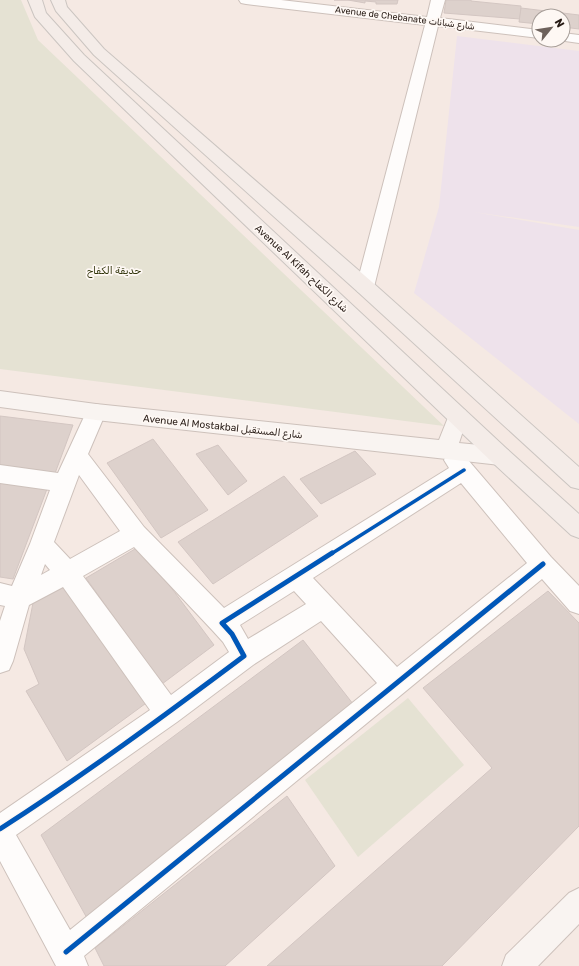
<svg xmlns="http://www.w3.org/2000/svg" width="579" height="966" font-family="Rubik,'Noto Sans Arabic',sans-serif">
	<style>
		.education { fill: #eee2eb }
		.green { fill: #e5e2d3 }
		.building { fill: #ddd1cc; stroke: #d3c6c2 }
		.lines { fill: none; stroke-linecap: round; stroke-linejoin: round }
		.street-casing { stroke: #cdc1bb; stroke-width: 2 }
		.secondary-casing { stroke: #cdc1bb; stroke-width: 2 }
		.primary-casing { stroke: #cbc5c1; stroke-width: 2 }
		.street { fill: #fefcfb; fill-rule: evenodd }
		.secondary { fill: #f9f4f1; fill-rule: evenodd }
		.primary { fill: #f4ece8; fill-rule: evenodd }
		.cycleway-far1-casing { stroke: #fef8f4; stroke-width: 6 }
		.cycleway-casing { stroke: #fef8f4; stroke-width: 8 }
		.cycleway-far1 { stroke: #0057b8; stroke-width: 3.5 }
		.cycleway { stroke: #0057b8; stroke-width: 5 }
		.labels { text-anchor: middle; stroke-width: 3.5; stroke-linejoin: round; paint-order: stroke }
		.far-street-label { font-size: 9px; fill: #261a14; stroke: #fef8f4 }
		.street-label { font-size: 10px; fill: #261a14; stroke: #fef8f4 }
		.park-label { font-size: 10px; fill: #31350b; stroke: #fef8f4 }
	</style>
	<rect width="100%" height="100%" fill="#f5e9e3"/>
	<!-- education -->
	<polygon class="education" points="457,36 579,51 579,227 474,212 579,230 579,424 414,293 439,207"/>
	<!-- green -->
	<g class="green">
		<polygon points="0,0 21,0 38,40 444,426 0,369"/>
		<polygon points="408,698 464,765 358,857 305,780"/>
	</g>
	<!-- building -->
	<g class="building">
		<polygon points="334,0 398,0 397,4 376,4 376,2 365,1 365,3 348,0"/>
		<polygon points="446,0 471,0 471,1 521,6 520,19 444,13"/>
		<polygon points="521,8 579,15 579,29 563,27 563,16 539,16 539,24 519,22"/>
		<polygon points="0,416 73,425 54,476 0,467"/>
		<polygon points="153,439 208,510 161,538 107,463"/>
		<polygon points="218,445 247,481 228,495 196,454"/>
		<polygon points="355,451 376,474 321,504 300,479"/>
		<polygon points="284,476 318,516 213,584 178,542"/>
		<polygon points="0,482 47,489 13,579 0,577"/>
		<polygon points="140,546 214,645 162,684 86,578"/>
		<polygon points="68,585 149,701 67,761 26,691 39,684 24,649 33,603"/>
		<polygon points="548,591 579,623 579,826 442,966 267,966 492,768 423,688"/>
		<polygon points="303,640 357,709 88,920 41,835"/>
		<polygon points="287,796 335,866 225,966 104,966 95,948"/>
	</g>
	<g class="lines">
		<defs>
			<g id="street">
				<polygon points="239,0 281,0 427,17 431,0 445,0 440,18 539,30 539,38 438,26 374,287 372,292 365,294 358,292 356,287 425,25 246,4 241,3"/>
				<polygon points="563,33 579,35 579,43 558,40 563,40"/>
				<path d="M96 404 103 406 106 412 88 454 144 527 224 608 449 468 444 460 447 454 455 451 463 454 551 557 579 586V614L570 611 542 579 84 956 88 966H56L0 861V813L150 710 63 587 29 605 13 661 9 670 0 673V621L5 606 0 605V583L12 586 30 544 50 490 0 483V465L58 473 89 406ZM79 475 120 531 70 559 54 542ZM461 483 527 563 397 667 313 578ZM134 547 213 631 223 642 229 652 171 695 83 576ZM45 564 50 570 41 575ZM294 591 306 604 248 639 240 625ZM321 621 377 683 70 930 16 835 177 722 253 665Z"/>
			</g>
			<g id="secondary">
				<polygon points="0,391 96,404 439,440 451,410 458,408 465,410 468,416 459,443 500,447 508,450 511,456 508,462 500,465 96,420 0,407"/>
				<polygon points="579,888 579,924 538,966 502,966 506,955 569,893"/>
			</g>
			<g id="primary">
				<polygon points="28,0 42,0 46,13 84,55 508,450 579,514 579,538 571,535 492,462 74,61 35,17"/>
				<polygon points="51,0 65,0 67,7 104,49 372,282 579,467 579,489 571,487 358,292 94,55 56,11"/>
			</g>
		</defs>
		<!-- street casing -->
		<use href="#street" class="street-casing"/>
		<!-- secondary casing -->
		<use href="#secondary" class="secondary-casing"/>
		<!-- primary casing -->
		<use href="#primary" class="primary-casing"/>
		<!-- street -->
		<use href="#street" class="street"/>
		<!-- secondary -->
		<use href="#secondary" class="secondary"/>
		<!-- primary -->
		<use href="#primary" class="primary"/>
		<defs>
			<polyline id="cycleway-far1" points="331,554 464,470"/>
			<g id="cycleway">
				<path d="M0 829C84 775 164 716 244 656L232 634 222 623 332 553"/>
				<polyline points="66,952 543,564"/>
			</g>
		</defs>
		<!-- cycleway-far1 casing -->
		<use href="#cycleway-far1" class="cycleway-far1-casing"/>
		<!-- cycleway casing -->
		<use href="#cycleway" class="cycleway-casing"/>
		<!-- cycleway-far1 -->
		<use href="#cycleway-far1" class="cycleway-far1"/>
		<!-- cycleway -->
		<use href="#cycleway" class="cycleway"/>
	</g>
	<g class="labels">
		<!-- far-street labels -->
		<g class="far-street-label">
			<text transform="translate(405 18) rotate(7)" y="3">Avenue de Chebanate شارع شبانات</text>
		</g>
		<!-- street labels -->
		<g class="street-label">
			<text transform="translate(302 268) rotate(43)" y="4">Avenue Al Kifah شارع الكفاح</text>
			<text transform="translate(223 426) rotate(6)" y="4">Avenue Al Mostakbal شارع المستقبل</text>
		</g>
		<!-- park labels -->
		<g class="park-label">
			<text x="114" y="274">حديقة الكفاح</text>
		</g>
	</g>
	<!-- north arrow -->
	<g transform="translate(551 28) rotate(60)"><circle r="19" fill="#fef8f4" stroke="#a89f9a"/>
	<path d="M0-3L7 15L0 10L-7 15Z" fill="#6e625c"/>
	<text y="-6" font-size="11" font-weight="bold" text-anchor="middle" fill="#261a14">N</text>
	</g>
</svg>
